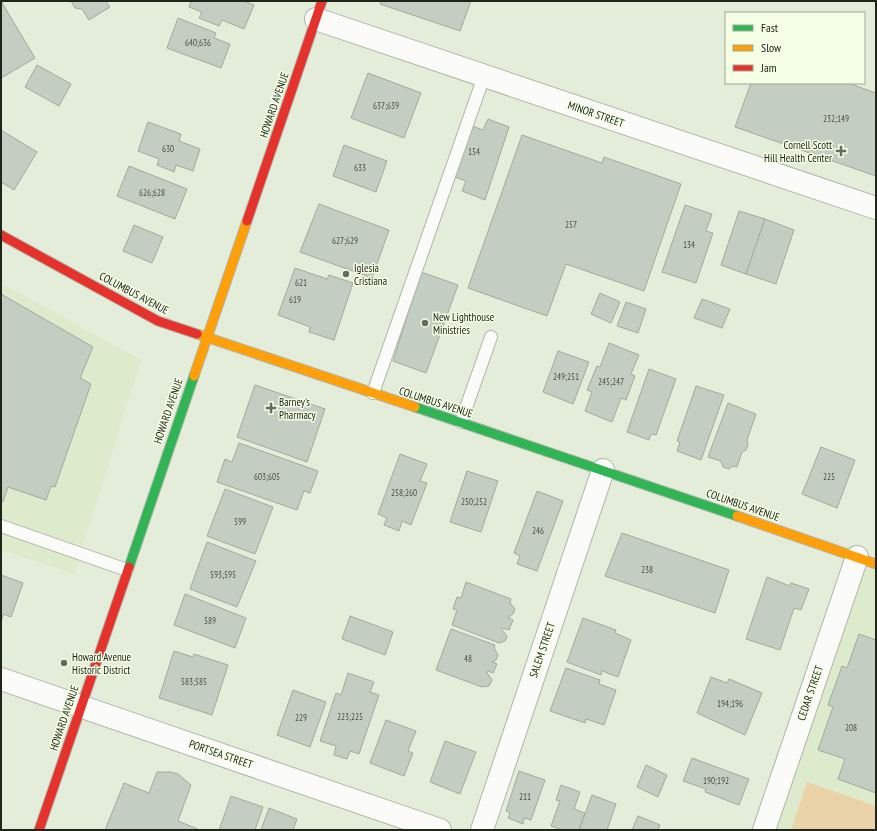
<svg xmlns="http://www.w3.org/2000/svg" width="877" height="831" font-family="'PT Sans Narrow',sans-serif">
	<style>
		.built { fill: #ddeacc }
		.green { fill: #ebd3a9 }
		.building { fill: #c4cdc1; stroke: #a1aa9e }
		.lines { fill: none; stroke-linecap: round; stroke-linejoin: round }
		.lane-casing { stroke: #afb5a7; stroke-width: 14 }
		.street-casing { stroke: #afb5a7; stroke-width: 24 }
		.fast-casing { stroke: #afb5a7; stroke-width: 11 }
		.slow-casing { stroke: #afb5a7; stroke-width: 11 }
		.jam-casing { stroke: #afb5a7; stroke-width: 11 }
		.lane { stroke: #fbfcf9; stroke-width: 12 }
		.street { stroke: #fbfcf9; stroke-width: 22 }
		.fast { stroke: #30b455; stroke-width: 9 }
		.slow { stroke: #ff9f0a; stroke-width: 9 }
		.jam { stroke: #e5322d; stroke-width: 9 }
		.poi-dot { fill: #656b5d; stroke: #f4ffe6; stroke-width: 1.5 }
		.labels { text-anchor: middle; stroke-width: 3; stroke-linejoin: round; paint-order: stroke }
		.number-label { font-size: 9px; fill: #494f43 }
		.street-label { font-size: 11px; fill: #202519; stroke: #f4ffe6 }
		.poi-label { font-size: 11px; fill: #202519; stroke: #f4ffe6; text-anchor: start }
	</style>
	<rect width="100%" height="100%" fill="#e4ecda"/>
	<!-- built -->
	<g class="built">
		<polygon points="1,283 141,360 74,574 1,550"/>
		<polygon points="857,557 876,564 876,830 764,830"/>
	</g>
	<!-- green -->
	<polygon class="green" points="807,782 876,806 876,830 791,830"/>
	<!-- building -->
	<g class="building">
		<polygon points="1,1 35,58 3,77 1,76"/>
		<polygon points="71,1 106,1 110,7 89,20 82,9 75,8"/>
		<polygon points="191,1 244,1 254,5 244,29 222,20 219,26 199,18 202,12 189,7"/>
		<polygon points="381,1 471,1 460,31 380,4"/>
		<polygon points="178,18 216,33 214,38 230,44 221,68 167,48"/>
		<polygon points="37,65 71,84 59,106 25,87"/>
		<polygon points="368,73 421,93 404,138 351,118"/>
		<polygon points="751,83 848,83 876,93 876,176 735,127"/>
		<polygon points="488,119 509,127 485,200 462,191 466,181 455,177 472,126 483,130"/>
		<polygon points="148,122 181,134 179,141 200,149 193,171 176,165 174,172 157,165 159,159 138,151"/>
		<polygon points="1,130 37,152 14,190 1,182"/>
		<polygon points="522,135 602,163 604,157 681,184 644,291 566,264 547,316 468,288"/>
		<polygon points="344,145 387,161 376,192 333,176"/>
		<polygon points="129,166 187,189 175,219 117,196"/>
		<polygon points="319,204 389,230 372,278 300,252"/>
		<polygon points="685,205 712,214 706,231 713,233 696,283 662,272"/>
		<polygon points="739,211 765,219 746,274 721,265"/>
		<polygon points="765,219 794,230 776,284 746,274"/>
		<polygon points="134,225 163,237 152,263 123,251"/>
		<polygon points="295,268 327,279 329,275 353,283 334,340 309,332 310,327 278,315"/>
		<polygon points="421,272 458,285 426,373 393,361"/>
		<polygon points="600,293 620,302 611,323 591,314"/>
		<polygon points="1,294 93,347 80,378 91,384 55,487 51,486 46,500 8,487 3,502 1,501"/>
		<polygon points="702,299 730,309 722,328 694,318"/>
		<polygon points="626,302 646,309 638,333 617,326"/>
		<polygon points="609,343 639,355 631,374 635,376 626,400 621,398 612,422 585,411 592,392 587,390 597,366 600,367"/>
		<polygon points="558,351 589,362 573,404 543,392"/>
		<polygon points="649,369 676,379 656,435 651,434 649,440 627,432"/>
		<polygon points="255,385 325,409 307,462 237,437"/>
		<polygon points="696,386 724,395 701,460 677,451 680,442 677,441"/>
		<polygon points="728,403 756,414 747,440 748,445 746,450 742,452 737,467 733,466 729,469 723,467 721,461 708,457"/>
		<polygon points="239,443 318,471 310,493 304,491 297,510 217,482 225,459 232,462"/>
		<polygon points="821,447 855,460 837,508 802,494"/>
		<polygon points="400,454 427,464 420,481 427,483 411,525 402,521 399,531 384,525 387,518 378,514"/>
		<polygon points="467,471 498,481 481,532 450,522"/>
		<polygon points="225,489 273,507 255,554 207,536"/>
		<polygon points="537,491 563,501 537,571 517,564 520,556 514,553"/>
		<polygon points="622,533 729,570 715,613 605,576"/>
		<polygon points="207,542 256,561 237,607 190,589"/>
		<polygon points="1,575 23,583 11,617 3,614 1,624"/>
		<polygon points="767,577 790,586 791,583 809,589 801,610 794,608 780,650 746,639"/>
		<polygon points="466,582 511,599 510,603 515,609 513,614 508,618 513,620 509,630 503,628 502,630 507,636 505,641 499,643 452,625 457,610 453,609 457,597 461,598"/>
		<polygon points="185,594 246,618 235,648 174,625"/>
		<polygon points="350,616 393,632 385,655 342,639"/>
		<polygon points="583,618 616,630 615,633 631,640 618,677 602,671 601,675 567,662"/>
		<polygon points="451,629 495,645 494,648 498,655 496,660 492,662 497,664 493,673 488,671 487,673 492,680 489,686 482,687 436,670"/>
		<polygon points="859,634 876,640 876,793 838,779 845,759 818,750 833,707 828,705 842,666 847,668"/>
		<polygon points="174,651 193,657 194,654 228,665 212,715 159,698"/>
		<polygon points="566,668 600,680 599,684 616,690 604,725 586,719 585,723 550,711"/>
		<polygon points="348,673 374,682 370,692 379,695 359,754 350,751 347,759 334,755 336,746 320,741 336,693 341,695"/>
		<polygon points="711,677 727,683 729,679 762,693 745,735 697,713"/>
		<polygon points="293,690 326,702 310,747 277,735"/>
		<polygon points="386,720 416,731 408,751 413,753 404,776 370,763"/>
		<polygon points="445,741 476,752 460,794 430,782"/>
		<polygon points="692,758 749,779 739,805 705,792 706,789 683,781"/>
		<polygon points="646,765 667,775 658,797 637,787"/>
		<polygon points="519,771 545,780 531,820 524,818 523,824 508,818 510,813 506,811"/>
		<polygon points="157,772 171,772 178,774 191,785 178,821 200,830 105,830 124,783 149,793"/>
		<polygon points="561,785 580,792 574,809 585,813 579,830 562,830 551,826 560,801 556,800"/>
		<polygon points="592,795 616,804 607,830 579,830"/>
		<polygon points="231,796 263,807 255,830 219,830"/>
		<polygon points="269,808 297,819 293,830 261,830"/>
		<polygon points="638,816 660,825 658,830 632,830"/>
	</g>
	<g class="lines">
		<defs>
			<g id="lane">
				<polyline points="373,393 484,76"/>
				<polyline points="461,422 491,337"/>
				<polyline points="1,526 127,570"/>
			</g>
			<g id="street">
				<polyline points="316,19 876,208"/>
				<polyline points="1,679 440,830"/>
				<polyline points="482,830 603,470"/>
				<polyline points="764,830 857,557"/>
			</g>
			<g id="fast">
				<polyline points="415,407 737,516"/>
				<polyline points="129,567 194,376"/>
			</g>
			<g id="slow">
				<polyline points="197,334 415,407"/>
				<polyline points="194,376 247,221"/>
				<polyline points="737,516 876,564"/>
			</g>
			<g id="jam">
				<polyline points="247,221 322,1"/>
				<polyline points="1,235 158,321 197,334"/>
				<polyline points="39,830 129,567"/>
			</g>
		</defs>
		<!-- lane casing -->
		<use href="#lane" class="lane-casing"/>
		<!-- street casing -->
		<use href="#street" class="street-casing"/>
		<!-- fast casing -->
		<use href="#fast" class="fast-casing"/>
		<!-- slow casing -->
		<use href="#slow" class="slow-casing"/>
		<!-- jam casing -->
		<use href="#jam" class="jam-casing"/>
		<!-- lane -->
		<use href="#lane" class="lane"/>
		<!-- street -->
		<use href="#street" class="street"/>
		<!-- fast -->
		<use href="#fast" class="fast"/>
		<!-- slow -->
		<use href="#slow" class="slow"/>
		<!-- jam -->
		<use href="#jam" class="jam"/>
	</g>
	<!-- markers -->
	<g class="poi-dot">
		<path d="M839 145h4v4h4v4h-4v4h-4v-4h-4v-4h4z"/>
		<circle cx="346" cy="274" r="4"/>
		<circle cx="425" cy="323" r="4"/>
		<path d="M269 402h4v4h4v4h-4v4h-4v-4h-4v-4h4z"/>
		<circle cx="64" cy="663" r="4"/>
	</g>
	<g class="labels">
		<!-- number labels -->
		<g class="number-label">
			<text x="198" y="46">640;636</text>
			<text x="386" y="109">637;639</text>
			<text x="836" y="122">232;149</text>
			<text x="168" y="152">630</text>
			<text x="474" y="155">154</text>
			<text x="360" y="171">633</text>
			<text x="152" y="196">626;628</text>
			<text x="571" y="228">257</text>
			<text x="345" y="244">627;629</text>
			<text x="689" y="248">134</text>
			<text x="301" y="286">621</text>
			<text x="295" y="303">619</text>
			<text x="566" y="380">249;251</text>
			<text x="611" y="385">245;247</text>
			<text x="267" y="480">603;605</text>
			<text x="829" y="480">225</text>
			<text x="404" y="496">258;260</text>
			<text x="474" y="505">250;252</text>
			<text x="240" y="525">599</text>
			<text x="538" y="534">246</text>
			<text x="647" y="573">238</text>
			<text x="223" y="578">593;595</text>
			<text x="210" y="624">589</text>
			<text x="468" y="662">48</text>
			<text x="194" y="685">583;585</text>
			<text x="730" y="707">194;196</text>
			<text x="350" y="720">223;225</text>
			<text x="301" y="721">229</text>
			<text x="851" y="731">208</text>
			<text x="716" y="784">190;192</text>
			<text x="525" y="800">211</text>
		</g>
		<!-- street labels -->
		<g class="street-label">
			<text transform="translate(274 105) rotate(-71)" y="4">HOWARD AVENUE</text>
			<text transform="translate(596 114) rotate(19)" y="4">MINOR STREET</text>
			<text transform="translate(134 293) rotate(28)" y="4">COLUMBUS AVENUE</text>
			<text transform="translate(436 402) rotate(18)" y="4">COLUMBUS AVENUE</text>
			<text transform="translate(168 411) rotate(-71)" y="4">HOWARD AVENUE</text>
			<text transform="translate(743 505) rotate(19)" y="4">COLUMBUS AVENUE</text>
			<text transform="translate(542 650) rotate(-71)" y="4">SALEM STREET</text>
			<text transform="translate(810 693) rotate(-71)" y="4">CEDAR STREET</text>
			<text transform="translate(64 718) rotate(-71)" y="4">HOWARD AVENUE</text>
			<text transform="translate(221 754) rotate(19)" y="4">PORTSEA STREET</text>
		</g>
		<!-- poi labels -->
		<g class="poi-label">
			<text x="832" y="149" text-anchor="end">Cornell Scott<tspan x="832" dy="13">Hill Health Center</tspan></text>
			<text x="354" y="272">Iglesia<tspan x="354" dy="13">Cristiana</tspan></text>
			<text x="433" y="321">New Lighthouse<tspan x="433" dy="13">Ministries</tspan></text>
			<text x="279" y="406">Barney's<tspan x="279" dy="13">Pharmacy</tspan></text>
			<text x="72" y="661">Howard Avenue<tspan x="72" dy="13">Historic District</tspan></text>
		</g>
	</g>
	<!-- border -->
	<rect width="877" height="831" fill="none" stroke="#202519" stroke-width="4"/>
	<!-- legend -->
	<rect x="725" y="12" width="140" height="72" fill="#f4ffe6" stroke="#9fa894"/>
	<rect x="733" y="25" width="20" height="6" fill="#30b455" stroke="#9fa894"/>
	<text x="761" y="32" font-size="12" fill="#202519">Fast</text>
	<rect x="733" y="45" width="20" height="6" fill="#ff9f0a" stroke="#9fa894"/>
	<text x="761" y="52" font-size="12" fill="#202519">Slow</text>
	<rect x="733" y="65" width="20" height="6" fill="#e5322d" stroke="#9fa894"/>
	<text x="761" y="72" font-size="12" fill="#202519">Jam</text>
</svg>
